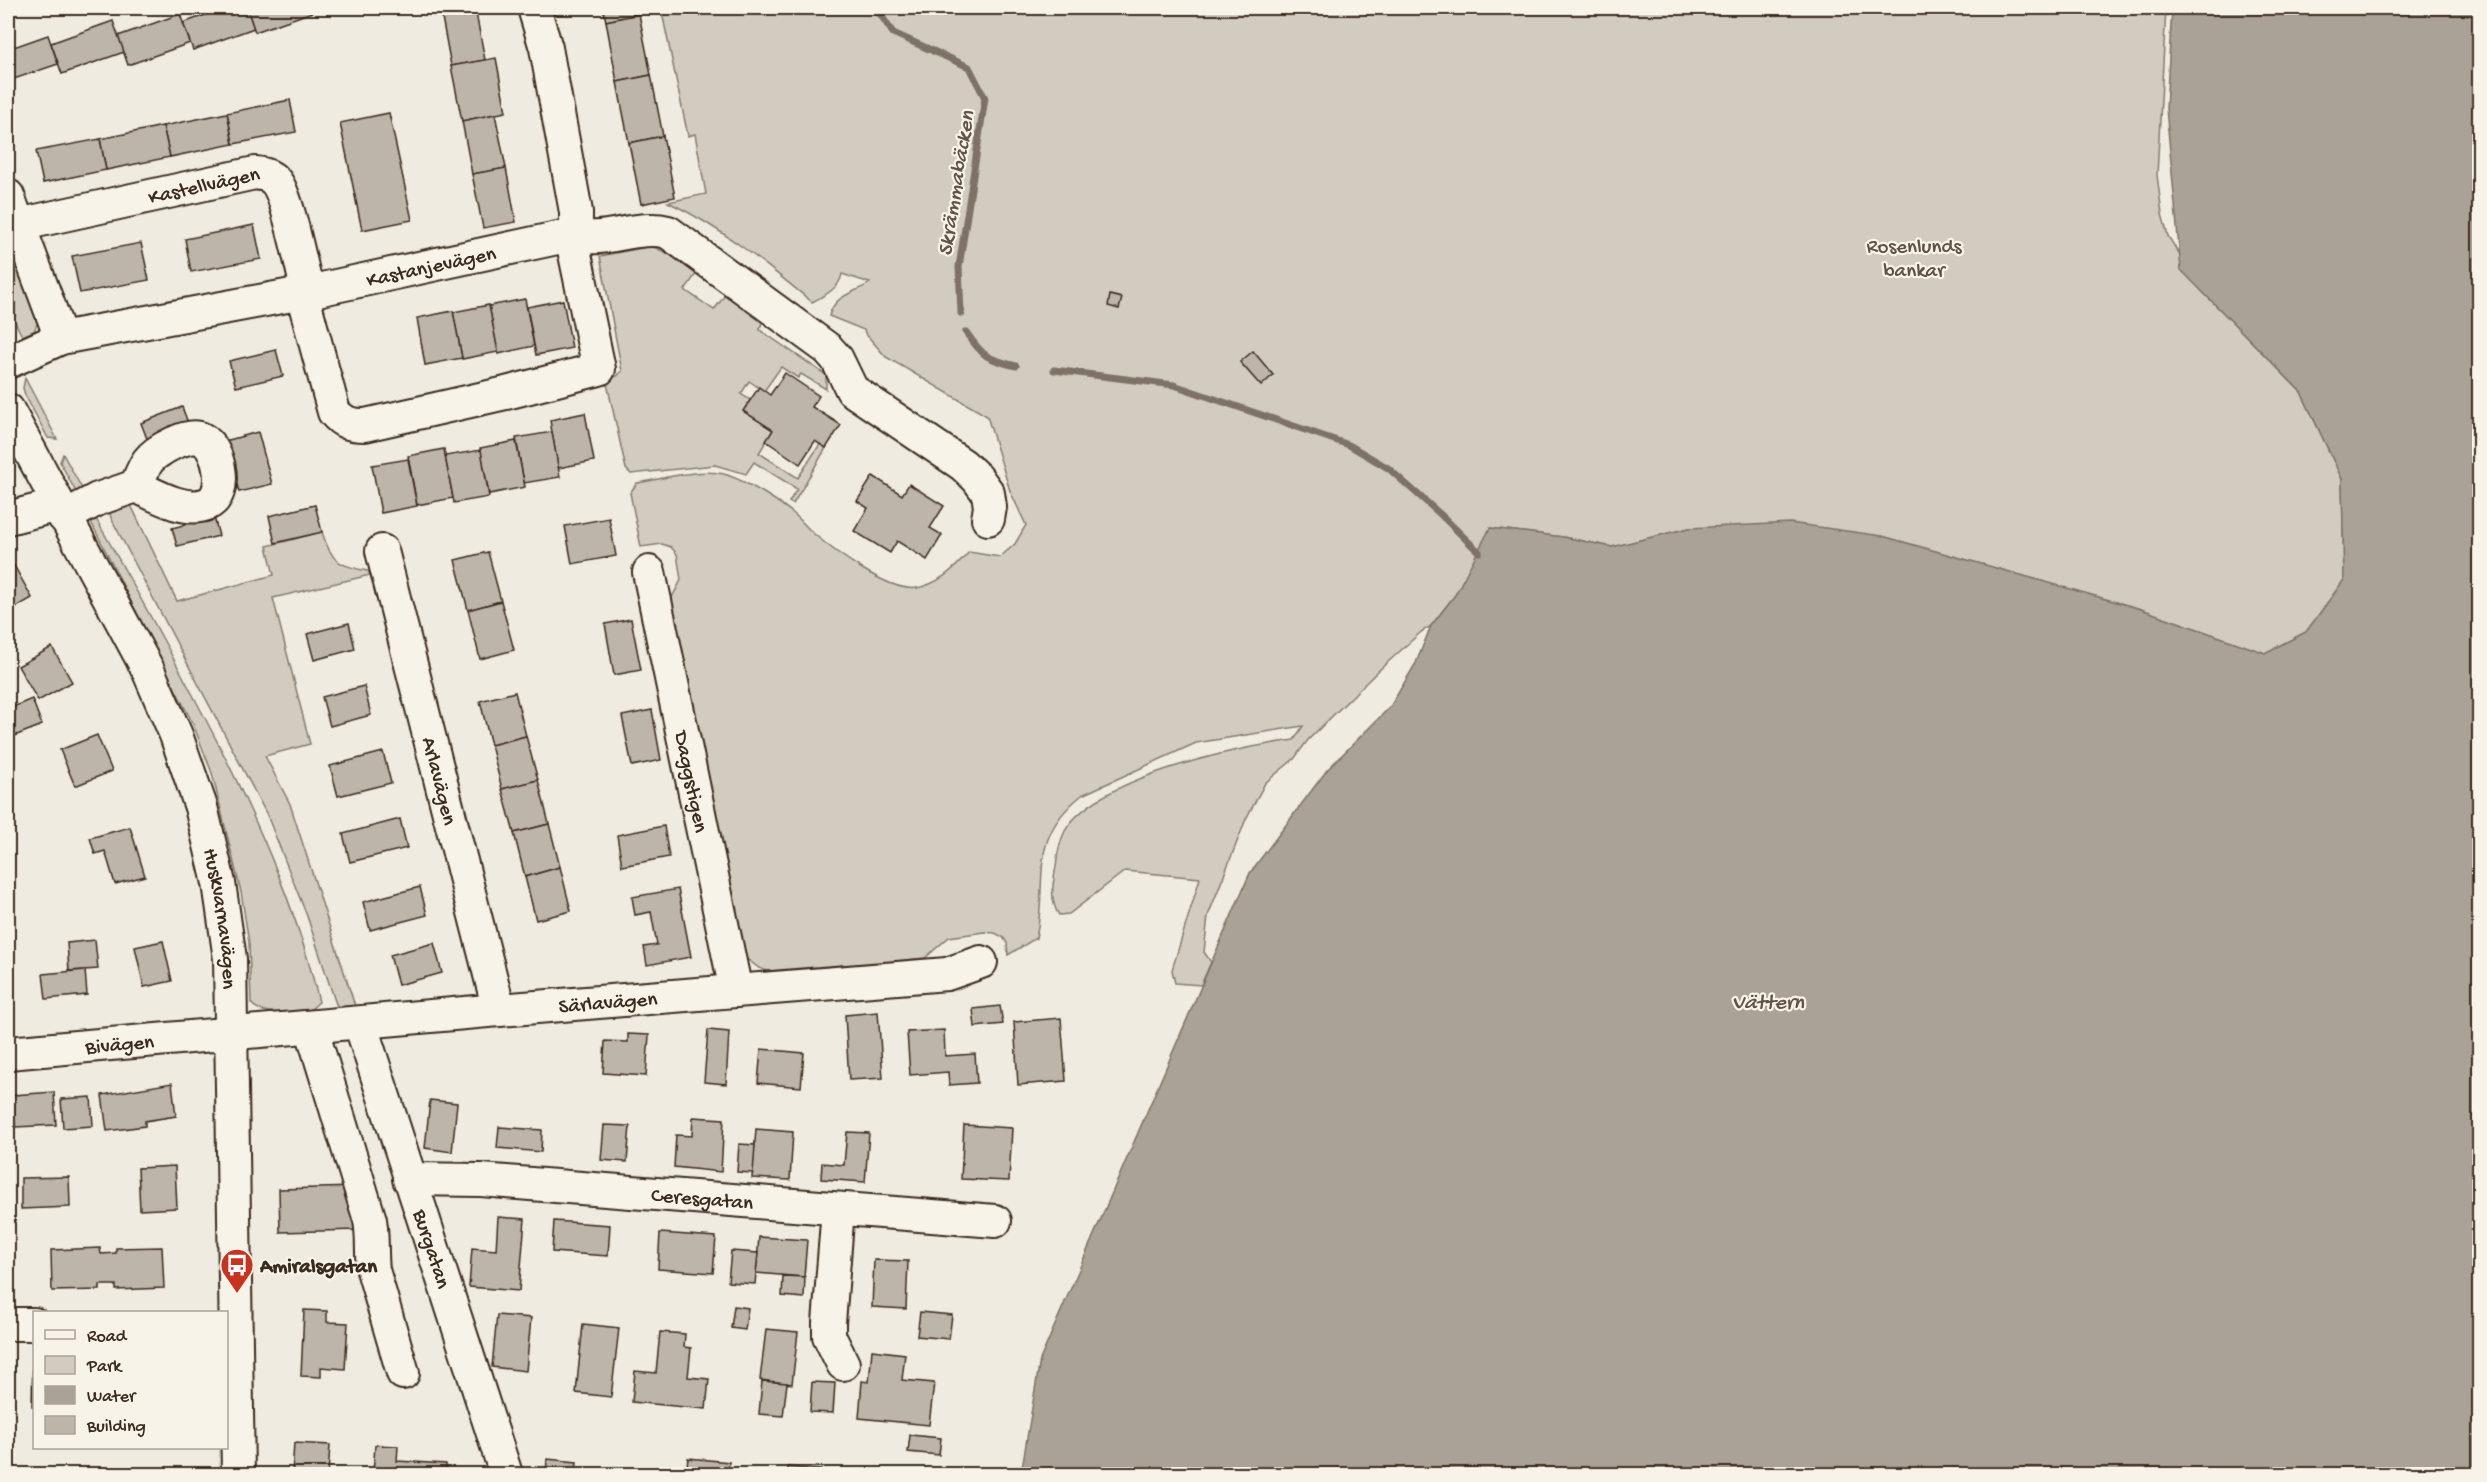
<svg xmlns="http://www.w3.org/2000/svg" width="2487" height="1482" font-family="'Gochi Hand',sans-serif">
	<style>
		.green { fill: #d1cbc0; stroke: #867a6f; stroke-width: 1.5 }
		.water { fill: #aaa296; stroke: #7e7266; stroke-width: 1.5 }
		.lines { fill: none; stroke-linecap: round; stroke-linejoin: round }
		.stream { stroke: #7e7266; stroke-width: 7 }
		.building { fill: #bdb5aa; stroke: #3b2a1e; stroke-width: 1.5 }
		.minor-casing { stroke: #3b2a1e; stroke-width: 36 }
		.minor { stroke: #f7f3e8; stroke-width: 32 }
		.labels { text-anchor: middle; stroke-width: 4.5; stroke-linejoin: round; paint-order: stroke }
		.street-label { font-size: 21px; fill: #3b2a1e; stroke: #f7f3e8 }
		.park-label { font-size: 21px; fill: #605246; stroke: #f7f3e8 }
		.poi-label { font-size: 21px; font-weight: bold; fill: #3b2a1e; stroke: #f7f3e8; text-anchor: start }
		.water-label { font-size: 22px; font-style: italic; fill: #625448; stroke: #f7f3e8 }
	</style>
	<rect width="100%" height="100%" fill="#efebe0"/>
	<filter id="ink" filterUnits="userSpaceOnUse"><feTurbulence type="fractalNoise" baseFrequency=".0167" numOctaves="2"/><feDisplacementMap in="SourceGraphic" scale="12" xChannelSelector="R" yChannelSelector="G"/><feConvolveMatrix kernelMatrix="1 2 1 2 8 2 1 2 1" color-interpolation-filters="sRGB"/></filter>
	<g filter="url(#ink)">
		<!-- green -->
		<g class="green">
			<path d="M661 8H2166L2157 175 2162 214 2168 236 2201 290 2301 392 2342 479 2344 580 2306 632 2265 653 2141 609 1882 536 1689 528 1612 547 1563 537 1491 528 1455 595 1431 626 1421 632 1377 672 1308 740 1294 759 1265 783 1246 819 1208 916 1204 952 1211 962 1201 985 1175 983 1172 970 1200 878 1125 871 1069 914 1059 915C1049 901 1053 883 1056 866 1057 856 1060 841 1065 831 1096 777 1236 748 1294 740L1303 726 1196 743 1082 795C1026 840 1049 879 1036 938L1008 955 1007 943 1003 937 995 933 984 932 949 937 925 958 775 974 759 968 740 954 669 603 681 580 677 554 671 547 662 544 641 547 630 493 637 483C662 479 704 467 727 475 748 482 778 501 794 514 801 520 807 528 814 534 834 551 890 593 917 588 938 584 956 568 969 552L1000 557 1015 544 1026 525 1010 491 987 416 886 357 865 333 864 330 829 316C835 294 855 293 870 283L842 274C840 288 824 296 812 302 767 265 721 227 668 202L706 194 695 134 688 136Z"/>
			<polygon points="8,235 40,317 34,331 22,336 8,308"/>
			<polygon points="652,246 669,254 696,274 685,290 714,310 725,295 762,321 760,330 826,375 826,389 801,374 798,378 781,367 764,391 749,381 741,394 750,400 743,411 773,430 759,453 798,478 820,444 826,448 793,504 789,502 797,489 754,462 746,474 715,465 631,474 626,469 606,379 617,376 622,371 600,256"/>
			<polygon points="25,378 57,439 48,438 25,395 23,388"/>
			<polygon points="63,454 85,494 80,496 76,492 60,462"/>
			<path d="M129 501 177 601 274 575 267 546 322 532C331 561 338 566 368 571L370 575 273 598 310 744 265 756 290 804 355 1006 340 1008 336 1004 307 916 267 815 111 518 109 508Z"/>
			<path d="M91 510C137 591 182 672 224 755 263 834 299 916 319 1002L310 1010C293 1011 262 1018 251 1003L249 943 241 892 212 773 193 724 89 518Z"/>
		</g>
		<!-- water -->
		<polygon class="water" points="2172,8 2479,8 2479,1474 1021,1474 1040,1360 1250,873 1327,770 1390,707 1416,663 1431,626 1455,595 1490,528 1563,537 1612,547 1689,528 1790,523 1882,536 2141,609 2265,653 2306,632 2344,580 2342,479 2301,392 2181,270 2166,108"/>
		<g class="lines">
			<!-- stream -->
			<g class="stream">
				<polyline points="876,8 893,33 969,67 985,98 959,267 961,313"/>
				<path d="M966 332C983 357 987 359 1016 366"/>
				<polyline points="1054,370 1174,385 1349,445 1388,468 1440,514 1479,552"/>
			</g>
		</g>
		<!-- building -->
		<g class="building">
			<polygon points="225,8 247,8 254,28 193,50 183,23"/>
			<polygon points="247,8 317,8 318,10 255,32"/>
			<polygon points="431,8 466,8 433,14"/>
			<polygon points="466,8 475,8 485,60 451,66 441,12"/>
			<polygon points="603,8 638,8 639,14 606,21"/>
			<polygon points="180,14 190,43 128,65 118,36"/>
			<polygon points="639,14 651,75 617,82 606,21"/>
			<polygon points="113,21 124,52 62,74 51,43"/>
			<polygon points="48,35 58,64 8,81 8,49"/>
			<polygon points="496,58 506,112 462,121 451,66"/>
			<polygon points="651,75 663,136 629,143 617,82"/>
			<polygon points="290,100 296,132 233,144 227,113"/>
			<polygon points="227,113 233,144 170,157 163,126"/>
			<polygon points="389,113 412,220 362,230 340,123"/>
			<polygon points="495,114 506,168 472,174 462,121"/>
			<polygon points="163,126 170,157 106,170 100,139"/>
			<polygon points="663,136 675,197 641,204 629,143"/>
			<polygon points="100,139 106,170 43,183 36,151"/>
			<polygon points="506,168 516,222 483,228 472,174"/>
			<polygon points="254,225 261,259 191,272 185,239"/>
			<polygon points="141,243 149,280 80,293 72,256"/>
			<polygon points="1110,295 1122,298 1119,309 1108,306"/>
			<polygon points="525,299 534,346 498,354 489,306"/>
			<polygon points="563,300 572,348 536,355 527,307"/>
			<polygon points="489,305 498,352 462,359 453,312"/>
			<polygon points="453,311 462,358 425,365 417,318"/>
			<polygon points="276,350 283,376 236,387 229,361"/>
			<polygon points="1253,351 1273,375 1261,386 1240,362"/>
			<polygon points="785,373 819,396 812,407 841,425 826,448 815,441 800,464 766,441 773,430 743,411 759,387 770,395"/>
			<polygon points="182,407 190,428 149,444 141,423"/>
			<polygon points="585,413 594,461 558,468 550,420"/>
			<polygon points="258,432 272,484 239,492 225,441"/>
			<polygon points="552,432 560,477 524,483 516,438"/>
			<polygon points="516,441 525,487 489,494 480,448"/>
			<polygon points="444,449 453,498 417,505 408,456"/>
			<polygon points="481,450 489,497 454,503 445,456"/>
			<polygon points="408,459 417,506 381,513 372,465"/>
			<polygon points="873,476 902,495 909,484 944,506 930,528 942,535 927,560 897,541 890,553 854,531 868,508 857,501"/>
			<polygon points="315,505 322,532 275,543 269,516"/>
			<polygon points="214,517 219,536 177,546 172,528"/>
			<polygon points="609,518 616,556 572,564 565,526"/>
			<polygon points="488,552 501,601 468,610 455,560"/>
			<polygon points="11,560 32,598 8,612 8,562"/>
			<polygon points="501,601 514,650 480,659 468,610"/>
			<polygon points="631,619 641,670 614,675 605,624"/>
			<polygon points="349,623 355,649 314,660 307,634"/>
			<polygon points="52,647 72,682 38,701 18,666"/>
			<polygon points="364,686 371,715 330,726 322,697"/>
			<polygon points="515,692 526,736 491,745 480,701"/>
			<polygon points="32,699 42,725 12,737 8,726 8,709"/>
			<polygon points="652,710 661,760 632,766 622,716"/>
			<polygon points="97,735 112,771 75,786 60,750"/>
			<polygon points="526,736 538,780 502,789 491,745"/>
			<polygon points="383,752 391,783 338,796 330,766"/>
			<polygon points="538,780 549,824 514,833 502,789"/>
			<polygon points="400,819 407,848 350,862 343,834"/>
			<polygon points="549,824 560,867 525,877 514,833"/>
			<polygon points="664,826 669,857 622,866 617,835"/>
			<polygon points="130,827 145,876 115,884 105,851 95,854 90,838"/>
			<polygon points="560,867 571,911 536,920 525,877"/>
			<polygon points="420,887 427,915 370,930 363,902"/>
			<polygon points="678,889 691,957 647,965 644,947 657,945 651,912 635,915 632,897"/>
			<polygon points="95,940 98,969 69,971 67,943"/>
			<polygon points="163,941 172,981 144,987 135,947"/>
			<polygon points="434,943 442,973 398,985 390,955"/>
			<polygon points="85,970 87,995 46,999 43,974"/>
			<polygon points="1000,1006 1003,1024 975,1027 973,1009"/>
			<polygon points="878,1012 883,1078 849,1080 845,1015"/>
			<polygon points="1061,1018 1066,1081 1018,1085 1014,1022"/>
			<polygon points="708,1030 729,1032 726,1084 704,1082"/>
			<polygon points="944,1030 945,1056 975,1054 977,1083 949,1085 948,1072 910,1075 907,1032"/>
			<polygon points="628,1034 649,1035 646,1076 603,1073 605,1041 628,1042"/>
			<polygon points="761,1049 804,1053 801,1087 758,1083"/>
			<polygon points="172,1083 176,1116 145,1121 145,1126 107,1131 102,1095"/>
			<polygon points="54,1092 56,1125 15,1127 13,1095"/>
			<polygon points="91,1097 93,1126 63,1128 61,1099"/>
			<polygon points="430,1100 457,1103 452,1152 425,1148"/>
			<polygon points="693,1117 724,1119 721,1172 674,1167 676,1135 692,1136"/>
			<polygon points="604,1125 630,1126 627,1162 601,1160"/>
			<polygon points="964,1125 1012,1128 1009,1181 961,1179"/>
			<polygon points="499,1127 542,1130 541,1152 497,1148"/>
			<polygon points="756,1129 793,1132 790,1180 752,1178"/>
			<polygon points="847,1132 869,1133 865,1182 821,1179 822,1163 844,1165"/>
			<polygon points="739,1144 755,1145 753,1173 737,1172"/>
			<polygon points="175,1166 177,1208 140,1210 138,1168"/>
			<polygon points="69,1177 70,1207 21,1209 21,1178"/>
			<polygon points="357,1187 358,1230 280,1232 279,1189"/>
			<polygon points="498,1217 525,1219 519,1291 469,1287 472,1248 496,1250"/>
			<polygon points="554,1221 610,1225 608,1256 552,1252"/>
			<polygon points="660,1233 716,1237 713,1273 658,1269"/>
			<polygon points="759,1237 807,1240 804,1277 756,1273"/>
			<polygon points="162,1247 164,1288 116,1290 116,1285 100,1285 100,1290 52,1291 51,1250 100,1248 101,1254 116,1253 116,1248"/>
			<polygon points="731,1251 758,1253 755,1284 728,1282"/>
			<polygon points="874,1260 908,1261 906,1309 872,1307"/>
			<polygon points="783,1276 805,1277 804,1298 782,1296"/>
			<polygon points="734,1306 748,1308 745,1330 731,1328"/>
			<polygon points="304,1310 327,1311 327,1322 348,1323 345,1369 321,1367 321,1377 301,1376"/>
			<polygon points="920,1312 952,1315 949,1339 917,1336"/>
			<polygon points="497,1315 531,1318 526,1371 492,1367"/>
			<polygon points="583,1324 619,1328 611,1397 576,1393"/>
			<polygon points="766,1329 798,1332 792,1384 760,1380"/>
			<polygon points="660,1332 685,1334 684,1347 691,1348 688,1377 709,1379 706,1409 632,1402 635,1371 656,1373"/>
			<polygon points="872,1350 905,1354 902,1380 934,1383 929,1425 859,1418 862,1381 869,1382"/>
			<polygon points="33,1353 34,1353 34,1406 32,1406"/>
			<polygon points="762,1381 787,1383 783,1416 759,1414"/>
			<polygon points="812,1382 835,1383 833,1413 810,1412"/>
			<polygon points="910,1435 941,1438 939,1455 908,1452"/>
			<polygon points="294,1443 330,1445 328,1474 292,1474"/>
			<polygon points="375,1445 398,1446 397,1461 446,1464 446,1474 373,1474"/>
			<polygon points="688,1458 729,1462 728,1474 686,1474"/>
			<polygon points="547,1459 577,1462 576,1474 546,1474"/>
			<polygon points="788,1467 821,1470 820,1474 787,1474"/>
			<polygon points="848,1469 888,1473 888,1474 848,1474"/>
		</g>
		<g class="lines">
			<defs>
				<g id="minor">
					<polyline points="8,196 61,338"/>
					<path id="s1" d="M18 225 255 173C264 174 270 175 276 182 288 196 302 271 308 292"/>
					<path d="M302 293 334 412C343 423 351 425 365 425L506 393 599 369 571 235C604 244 636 224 668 232L828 349 837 359 852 390 963 465 977 478 988 493 990 507 988 519"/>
					<path id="s2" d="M8 362 61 338 308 292 571 235 576 227V212L546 48 534 8"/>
					<path id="s3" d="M8 410 148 670 176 735 201 807 219 883 230 959 238 1474"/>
					<path d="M64 517 98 499 136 486C155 495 185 513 207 504 229 495 220 448 202 439 189 432 156 450 148 461 143 468 140 477 136 486"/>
					<polyline points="8,518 58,505"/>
					<path id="s4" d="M382 551 499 1010"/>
					<path id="s5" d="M649 572 736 991"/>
					<path id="s6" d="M360 1023 506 1474"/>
					<path d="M311 1027 370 1220C373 1237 371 1253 373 1270L403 1373"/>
					<path id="s7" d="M8 1053 499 1010 947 974 981 962"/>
					<path id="s8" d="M409 1179 481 1180 995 1221"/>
					<polyline points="838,1209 829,1323 829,1336 843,1364"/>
					<polyline points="8,1324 34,1324"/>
				</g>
			</defs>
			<!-- minor casing -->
			<use href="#minor" class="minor-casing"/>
			<!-- minor -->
			<use href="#minor" class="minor"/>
		</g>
	</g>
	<!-- icons -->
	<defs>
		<symbol id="bus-pin" viewBox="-11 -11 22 30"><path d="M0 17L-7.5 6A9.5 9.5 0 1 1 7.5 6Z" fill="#c8321e" stroke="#f7f3e8"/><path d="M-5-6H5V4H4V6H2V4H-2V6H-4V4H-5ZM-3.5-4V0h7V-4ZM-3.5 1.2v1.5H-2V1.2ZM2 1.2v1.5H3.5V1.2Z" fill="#fff"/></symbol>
	</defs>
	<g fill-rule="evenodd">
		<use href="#bus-pin" x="218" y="1246" width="38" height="52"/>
	</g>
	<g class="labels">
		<!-- street labels -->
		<g class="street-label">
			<text dy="7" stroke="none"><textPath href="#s1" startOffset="190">Kastellvägen</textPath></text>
			<text dy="7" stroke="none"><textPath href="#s2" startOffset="435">Kastanjevägen</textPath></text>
			<text dy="7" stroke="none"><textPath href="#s4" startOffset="237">Arlavägen</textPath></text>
			<text dy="7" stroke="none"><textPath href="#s5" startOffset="214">Daggstigen</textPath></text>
			<text dy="7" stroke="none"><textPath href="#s3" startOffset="556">Huskvarnavägen</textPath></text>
			<text dy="7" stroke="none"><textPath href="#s7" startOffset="602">Särlavägen</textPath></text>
			<text dy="7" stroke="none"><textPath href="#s7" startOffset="112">Bivägen</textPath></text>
			<text dy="7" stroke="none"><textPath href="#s8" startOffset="294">Ceresgatan</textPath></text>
			<text dy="7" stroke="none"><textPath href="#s6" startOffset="237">Burgatan</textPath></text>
		</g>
		<!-- park labels -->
		<g class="park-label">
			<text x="1914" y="252">Rosenlunds<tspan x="1914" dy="24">bankar</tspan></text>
		</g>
		<!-- poi labels -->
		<g class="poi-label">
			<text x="260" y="1272">Amiralsgatan</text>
		</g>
		<!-- water labels -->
		<g class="water-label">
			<text transform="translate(954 183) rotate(-81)" y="8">Skrämmabäcken</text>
			<text x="1768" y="1008">Vättern</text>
		</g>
	</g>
	<!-- margin -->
	<rect width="2487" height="1482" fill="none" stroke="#f7f3e8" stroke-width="30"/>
	<rect x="15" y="15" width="2457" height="1452" fill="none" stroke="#3b2a1e" stroke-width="2" filter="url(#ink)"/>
	<!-- legend -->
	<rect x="33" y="1311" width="195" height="138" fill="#f7f3e8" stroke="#aca397" stroke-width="1.5"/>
	<rect x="45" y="1330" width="30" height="9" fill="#f7f3e8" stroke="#aca397" stroke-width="1.5"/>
	<text x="87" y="1341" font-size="18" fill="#3b2a1e">Road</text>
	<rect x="45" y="1356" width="30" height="18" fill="#d1cbc0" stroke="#aca397" stroke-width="1.5"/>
	<text x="87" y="1371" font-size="18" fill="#3b2a1e">Park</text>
	<rect x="45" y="1386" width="30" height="18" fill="#aaa296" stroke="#aca397" stroke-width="1.5"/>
	<text x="87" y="1401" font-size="18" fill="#3b2a1e">Water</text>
	<rect x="45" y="1416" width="30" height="18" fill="#bdb5aa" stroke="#aca397" stroke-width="1.5"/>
	<text x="87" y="1431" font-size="18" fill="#3b2a1e">Building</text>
</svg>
